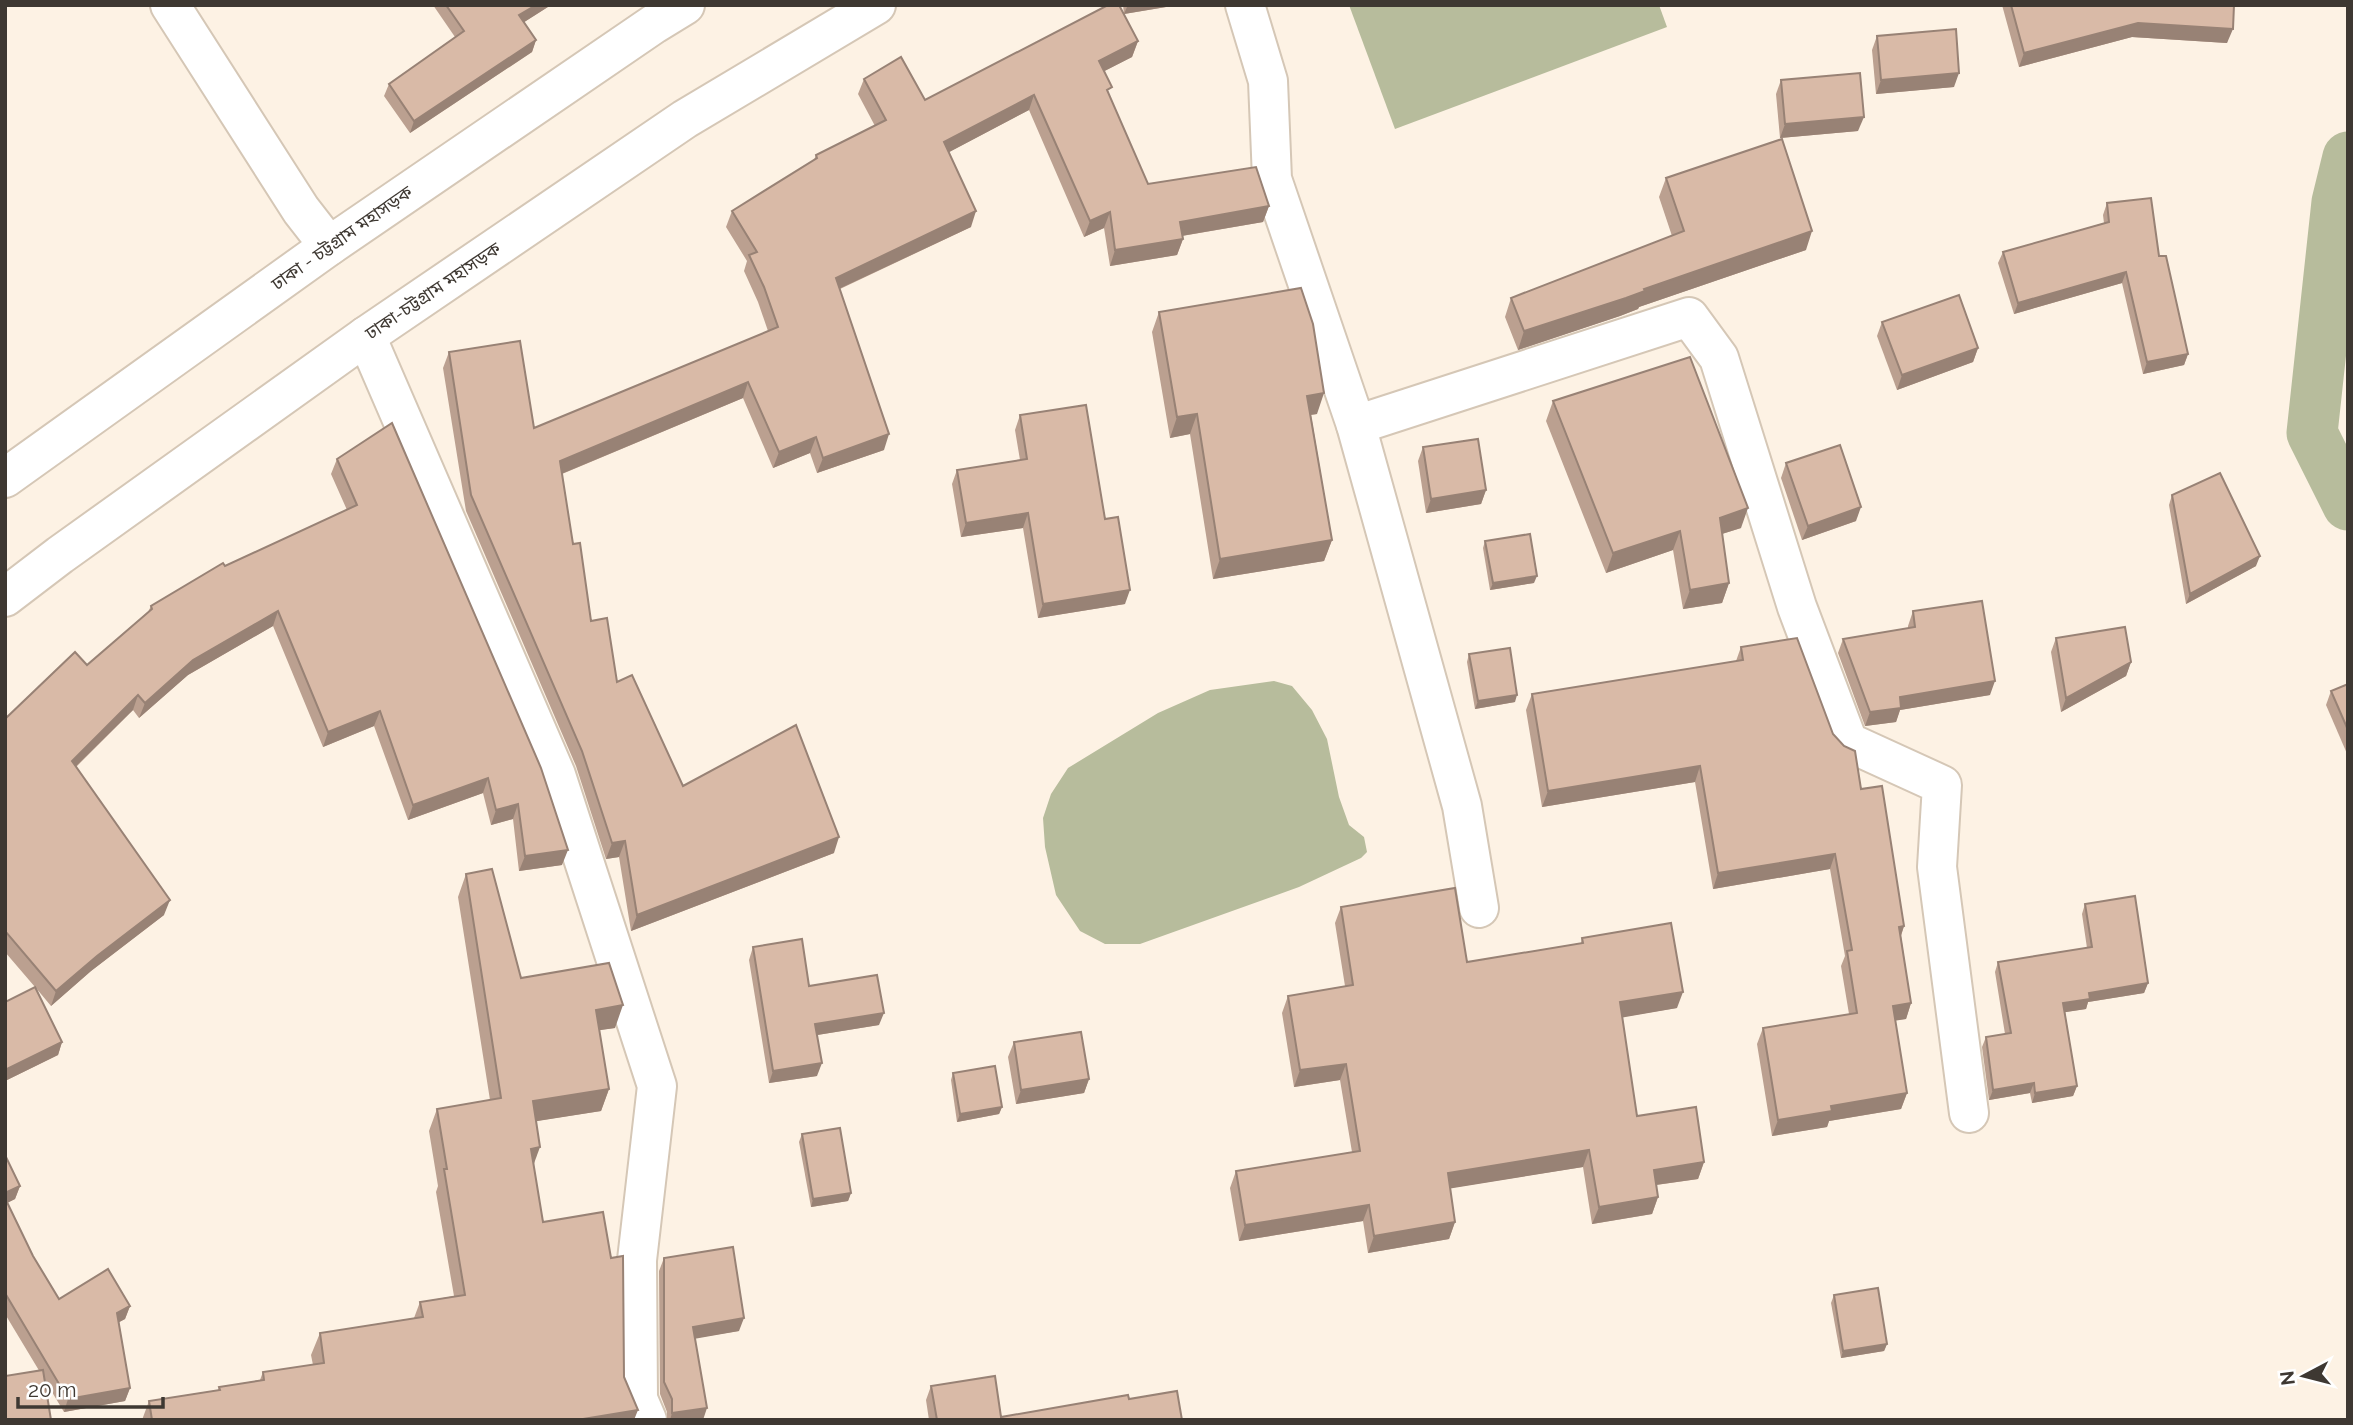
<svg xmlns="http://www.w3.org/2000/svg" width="2353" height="1425" font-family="Raleway,'Noto Sans Bengali',sans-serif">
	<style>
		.water { fill: #b7bc9c }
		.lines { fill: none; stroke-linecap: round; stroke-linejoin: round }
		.canal { stroke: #b7bc9c; stroke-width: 51 }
		.minor-casing { stroke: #d5c7b6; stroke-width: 42 }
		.highway-casing { stroke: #d5c7b6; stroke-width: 42 }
		.minor { stroke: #fff; stroke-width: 38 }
		.highway { stroke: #fff; stroke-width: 38 }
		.wall { fill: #bba090 }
		.shaded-wall { fill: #988275 }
		.building { fill: #d9baa7; stroke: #988275; stroke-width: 2 }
		.labels { text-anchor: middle; stroke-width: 6; stroke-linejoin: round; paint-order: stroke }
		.street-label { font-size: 18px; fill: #3e3832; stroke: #fff }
	</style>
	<rect width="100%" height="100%" fill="#fdf2e4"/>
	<!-- water -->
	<g class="water">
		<polygon points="1349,5 1659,5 1667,27 1395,129"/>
		<polygon points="1274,681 1292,686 1312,710 1327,739 1339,797 1349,825 1364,837 1367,852 1361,858 1299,887 1140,944 1105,944 1080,931 1056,895 1045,847 1043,818 1051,794 1068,768 1158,713 1210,690"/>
	</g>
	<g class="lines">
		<!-- canal -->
		<polyline class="canal" points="2348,157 2337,202 2312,433 2348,505"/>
		<defs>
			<g id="minor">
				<polyline points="170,5 301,210 329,246"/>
				<polyline points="1245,5 1268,81 1272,179 1356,425 1462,806 1479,908"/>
				<polyline points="366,336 556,775 657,1086 637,1260 638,1399 647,1420"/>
				<polyline points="1356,425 1689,317 1719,358 1797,607 1848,742 1942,785 1937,867 1969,1113"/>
			</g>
			<g id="highway">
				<polyline points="5,478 329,246 654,24 685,5"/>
				<polyline points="5,597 60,555 366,336 685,119 876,5"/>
			</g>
		</defs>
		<!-- minor casing -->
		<use href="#minor" class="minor-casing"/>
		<!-- highway casing -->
		<use href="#highway" class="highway-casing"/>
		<!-- minor -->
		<use href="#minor" class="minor"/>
		<!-- highway -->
		<use href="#highway" class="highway"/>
	</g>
	<!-- wall -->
	<g class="wall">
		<polygon points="433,5 551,5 524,22 536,40 532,52 410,133 384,96 389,84 455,37"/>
		<polygon points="1123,5 1178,5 1124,14"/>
		<polygon points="2002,5 2234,5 2227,43 2132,37 2019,67"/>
		<polygon points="1877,36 1954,87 1876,94 1872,50"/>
		<polygon points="1138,41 1132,57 1104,71 1109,96 1148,184 1269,206 1263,222 1182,236 1183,239 1177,255 1110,266 1104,228 1084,237 1029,110 949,152 971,227 840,289 884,450 817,473 810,453 773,468 743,398 562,474 573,544 591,621 617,682 683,786 834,853 631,931 619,857 606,859 576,766 466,511 443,368 449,352 534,428 768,331 758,302 744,271 747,261 726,227 732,211 814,160 816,155 875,126 858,94 864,79 925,100"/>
		<polygon points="1781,80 1858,131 1780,138 1776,94"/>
		<polygon points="1666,178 1806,250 1639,307 1638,309 1620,316 1518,350 1505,317 1511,298 1672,236 1659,197"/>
		<polygon points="2107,203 2159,256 2188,354 2184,365 2143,374 2122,283 2014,314 1998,263 2003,252 2104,223 2103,215"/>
		<polygon points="1159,312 1317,414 1311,415 1332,540 1324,561 1213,579 1190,434 1170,438 1152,332"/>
		<polygon points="1882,322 1978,348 1973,362 1897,390 1877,336"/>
		<polygon points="1553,401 1741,528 1722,534 1729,583 1722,603 1683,609 1673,550 1606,573 1546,421"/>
		<polygon points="1020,415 1105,519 1125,604 1038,618 1023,528 961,537 952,484 957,470 1020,460 1015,430"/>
		<polygon points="1423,447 1486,490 1481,504 1426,513 1418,461"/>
		<polygon points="337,459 562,865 519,871 513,819 491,825 483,793 408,820 374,726 323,747 273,626 188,675 139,718 133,710 76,767 164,915 91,971 51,1006 36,988 62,1042 58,1055 5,1081 5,1002 35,987 5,952 5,719 87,665 148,612 151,606 225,566 347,510 331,474"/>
		<polygon points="1786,463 1856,521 1802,540 1781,478"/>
		<polygon points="2172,495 2256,566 2186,604 2169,505"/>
		<polygon points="1485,541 1534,583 1490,590 1483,548"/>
		<polygon points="1913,611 1990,695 1900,710 1896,722 1865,726 1838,653 1843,639 1908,628 1908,626"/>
		<polygon points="2056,638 2131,662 2126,676 2061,712 2051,652"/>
		<polygon points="1741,647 1833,734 1861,789 1904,926 1901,936 1911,1003 1906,1019 1895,1020 1907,1093 1901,1109 1829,1121 1827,1127 1772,1136 1757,1044 1763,1028 1849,1014 1841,966 1845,956 1830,869 1713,889 1695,782 1542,807 1526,710 1532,694 1736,661"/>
		<polygon points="1469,654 1515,702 1475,709 1467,662"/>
		<polygon points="2348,684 2348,756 2326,705 2331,691"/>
		<polygon points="466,874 521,978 615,1028 599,1030 609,1089 601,1111 536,1121 534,1166 543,1222 624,1377 634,1420 142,1420 149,1401 218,1390 219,1387 260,1380 263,1372 313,1365 311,1355 320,1333 414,1318 420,1302 454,1296 436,1192 438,1186 429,1131 437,1109 490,1100 458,897"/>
		<polygon points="2085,904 2148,983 2144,993 2088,1002 2086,1009 2065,1012 2077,1086 2073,1096 2032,1103 2030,1093 1989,1100 1982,1047 1986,1037 2005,1034 1995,972 1998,962 2087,948 2082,914"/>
		<polygon points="1341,907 1467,962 1581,943 1582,938 1677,1008 1622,1017 1637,1116 1704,1162 1698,1179 1656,1185 1658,1197 1652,1214 1592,1224 1583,1167 1450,1188 1455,1222 1449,1239 1368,1253 1363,1221 1239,1241 1230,1188 1236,1171 1352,1152 1340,1080 1294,1087 1282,1013 1288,996 1345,986 1335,923"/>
		<polygon points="753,947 809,986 879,1025 817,1035 817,1076 769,1083 749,960"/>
		<polygon points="1014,1042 1089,1079 1084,1093 1016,1104 1008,1057"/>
		<polygon points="953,1073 1002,1107 999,1114 957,1122 951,1080"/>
		<polygon points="802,1134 851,1193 848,1201 811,1207 799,1142"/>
		<polygon points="5,1155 20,1186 15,1199 7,1203 33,1256 59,1299 130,1306 125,1319 119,1322 130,1388 125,1401 64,1412 5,1314"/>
		<polygon points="664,1258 739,1331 695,1338 703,1420 667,1420 667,1412 660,1394 659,1271"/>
		<polygon points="1834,1295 1887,1344 1884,1351 1841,1358 1831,1303"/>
		<polygon points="931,1386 1001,1417 1129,1399 1182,1420 929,1420 926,1400"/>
	</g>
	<!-- shaded-wall -->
	<g class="shaded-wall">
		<polygon points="536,5 551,5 515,28 519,15"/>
		<polygon points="1136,5 1178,5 1124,14 1127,7"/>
		<polygon points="2138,23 2233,29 2227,43 2132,37 2019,67 2024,53"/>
		<polygon points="536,40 532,52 410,133 414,121"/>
		<polygon points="1138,41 1132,57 1093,77 1099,61"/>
		<polygon points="1959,73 1954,87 1876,94 1881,80"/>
		<polygon points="1034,95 1029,110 938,158 944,142"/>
		<polygon points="1864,117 1858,131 1780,138 1785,124"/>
		<polygon points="1269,206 1263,222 1175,237 1180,222"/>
		<polygon points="976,211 971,227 830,293 836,278"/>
		<polygon points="1110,212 1104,228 1084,237 1090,221"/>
		<polygon points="1812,231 1806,250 1639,307 1638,309 1620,316 1518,350 1524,331"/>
		<polygon points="1183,239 1177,255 1110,266 1115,250"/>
		<polygon points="2126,272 2122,283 2014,314 2018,303"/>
		<polygon points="1978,348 1973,362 1897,390 1902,375"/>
		<polygon points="2188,354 2184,365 2143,374 2147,362"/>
		<polygon points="748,382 743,398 554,477 560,461"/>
		<polygon points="1324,393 1317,414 1300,416 1307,396"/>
		<polygon points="1197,414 1190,434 1170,438 1177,417"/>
		<polygon points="889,434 884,450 817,473 823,458"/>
		<polygon points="816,437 810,453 773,468 779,452"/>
		<polygon points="1486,490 1481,504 1426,513 1431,499"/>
		<polygon points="1861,507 1856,521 1802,540 1808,526"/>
		<polygon points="1748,508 1741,528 1712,537 1720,518"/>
		<polygon points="1028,513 1023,528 961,537 966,523"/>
		<polygon points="1680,531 1673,550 1606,573 1613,553"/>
		<polygon points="1332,540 1324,561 1213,579 1220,559"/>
		<polygon points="2260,556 2256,566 2186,604 2190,594"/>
		<polygon points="1537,576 1534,583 1490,590 1493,583"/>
		<polygon points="1729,583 1722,603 1683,609 1690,590"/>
		<polygon points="1130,590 1125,604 1038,618 1043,604"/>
		<polygon points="278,611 273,626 188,675 139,718 145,703 193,660"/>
		<polygon points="2131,662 2126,676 2061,712 2066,698"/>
		<polygon points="1995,681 1990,695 1900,710 1896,722 1865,726 1870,712 1900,697"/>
		<polygon points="138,695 133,710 66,776 72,761"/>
		<polygon points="1517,695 1515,702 1475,709 1478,701"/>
		<polygon points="380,711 374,726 323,747 328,732"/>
		<polygon points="1700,766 1695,782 1542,807 1548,791"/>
		<polygon points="488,778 483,793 408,820 413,805"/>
		<polygon points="518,804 513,819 491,825 496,810"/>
		<polygon points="839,837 834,853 631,931 637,915"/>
		<polygon points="625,841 619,857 606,859 612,843"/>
		<polygon points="568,850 562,865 519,871 525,856"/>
		<polygon points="1835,854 1830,869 1713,889 1718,873"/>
		<polygon points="170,900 164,915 91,971 51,1006 56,991 97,956"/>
		<polygon points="1904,926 1899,941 1899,927"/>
		<polygon points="2148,983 2144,993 2088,1002 2086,1009 2060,1013 2063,1003 2089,993"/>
		<polygon points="1683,992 1677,1008 1614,1019 1620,1002"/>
		<polygon points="1911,1003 1906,1019 1887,1022 1893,1006"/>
		<polygon points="623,1005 615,1028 587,1032 596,1010"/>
		<polygon points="884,1013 879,1025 811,1036 815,1024"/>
		<polygon points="62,1042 58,1055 5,1081 5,1070"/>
		<polygon points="822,1063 817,1076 769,1083 773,1071"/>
		<polygon points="1346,1064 1340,1080 1294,1087 1300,1070"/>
		<polygon points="1089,1079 1084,1093 1016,1104 1021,1090"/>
		<polygon points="2034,1083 2030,1093 1989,1100 1993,1090"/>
		<polygon points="2077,1086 2073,1096 2032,1103 2035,1093"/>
		<polygon points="609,1089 601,1111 525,1123 533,1101"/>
		<polygon points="1907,1093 1901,1109 1829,1121 1827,1127 1772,1136 1778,1120 1831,1106"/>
		<polygon points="1002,1107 999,1114 957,1122 960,1114"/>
		<polygon points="540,1147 532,1169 531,1149"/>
		<polygon points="1589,1150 1583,1167 1441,1190 1448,1173"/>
		<polygon points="1704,1162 1698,1179 1648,1186 1654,1170"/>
		<polygon points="20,1186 15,1199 5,1204 5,1193"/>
		<polygon points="851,1193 848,1201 811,1207 813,1199"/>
		<polygon points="1658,1197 1652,1214 1592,1224 1599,1207"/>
		<polygon points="1369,1205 1363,1221 1239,1241 1245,1225"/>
		<polygon points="1455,1222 1449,1239 1368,1253 1374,1236"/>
		<polygon points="130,1306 125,1319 112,1326 117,1313"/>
		<polygon points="744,1318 739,1331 688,1340 693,1327"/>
		<polygon points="1887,1344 1884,1351 1841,1358 1843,1351"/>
		<polygon points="130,1388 125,1401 64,1412 68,1399"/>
		<polygon points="707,1408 703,1420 670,1420 672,1413"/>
		<polygon points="638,1410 634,1420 577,1420"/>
	</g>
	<!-- building -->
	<g class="building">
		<polygon points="446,5 536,5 519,15 536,40 414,121 389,84 464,31"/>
		<polygon points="1108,5 1119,5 1138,41 1099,61 1112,87 1107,90 1148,184 1256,167 1269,206 1180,222 1183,239 1115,250 1110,212 1090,221 1034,95 944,142 976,211 836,278 889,434 823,458 816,437 779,452 748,382 560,461 573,544 580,543 591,621 607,618 617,682 632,675 683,786 796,725 839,837 637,915 625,841 612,843 582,751 471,495 449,352 520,341 534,428 778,327 764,287 749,255 757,252 732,211 817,158 816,155 886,120 864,79 901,57 925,100"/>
		<polygon points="2011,5 2234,5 2233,29 2138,23 2024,53"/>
		<polygon points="1956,29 1959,73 1881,80 1877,36"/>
		<polygon points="1860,73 1864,117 1785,124 1781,80"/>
		<polygon points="1782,139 1812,231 1644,289 1645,291 1626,298 1524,331 1511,298 1684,231 1666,178"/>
		<polygon points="2151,198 2159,256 2166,256 2188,354 2147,362 2126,272 2018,303 2003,252 2109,222 2107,203"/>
		<polygon points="1301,288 1313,324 1324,393 1307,396 1332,540 1220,559 1197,414 1177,417 1159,312"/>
		<polygon points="1959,295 1978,348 1902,375 1882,322"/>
		<polygon points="1690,357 1748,508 1720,518 1729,583 1690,590 1680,531 1613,553 1553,401"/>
		<polygon points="1086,405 1105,519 1118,517 1130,590 1043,604 1028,513 966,523 957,470 1027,459 1020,415"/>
		<polygon points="392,423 541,768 568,850 525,856 518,804 496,810 488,778 413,805 380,711 328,732 278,611 193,660 145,703 138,695 72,761 170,900 97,956 56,991 5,931 5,719 75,652 87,665 152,609 151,606 223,563 225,566 357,505 337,459"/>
		<polygon points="1478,439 1486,490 1431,499 1423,447"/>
		<polygon points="1840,445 1861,507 1808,526 1786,463"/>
		<polygon points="2220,473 2260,556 2190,594 2172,495"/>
		<polygon points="1530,534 1537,576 1493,583 1485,541"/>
		<polygon points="1982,601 1995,681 1900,697 1901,708 1870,712 1843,639 1915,627 1913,611"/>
		<polygon points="2125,627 2131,662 2066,698 2056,638"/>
		<polygon points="1797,638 1833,734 1844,746 1855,751 1861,789 1882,786 1904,926 1899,927 1911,1003 1893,1006 1907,1093 1831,1106 1832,1111 1778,1120 1763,1028 1857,1013 1847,951 1852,950 1835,854 1718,873 1700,766 1548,791 1532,694 1743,660 1741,647"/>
		<polygon points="1510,648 1517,695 1478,701 1469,654"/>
		<polygon points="2348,684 2348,730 2331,691"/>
		<polygon points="492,869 521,978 609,963 623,1005 596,1010 609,1089 533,1101 540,1147 531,1149 543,1222 603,1212 611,1258 623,1256 624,1377 638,1410 577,1420 152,1420 149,1401 220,1390 219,1387 264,1380 263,1372 324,1363 320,1333 423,1317 420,1302 465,1295 444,1169 447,1169 437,1109 501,1098 466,874"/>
		<polygon points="1455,888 1467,962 1583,943 1582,938 1671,923 1683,992 1620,1002 1637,1116 1696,1107 1704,1162 1654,1170 1658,1197 1599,1207 1589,1150 1448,1173 1455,1222 1374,1236 1369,1205 1245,1225 1236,1171 1360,1151 1346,1064 1300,1070 1288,996 1353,985 1341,907"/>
		<polygon points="2135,896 2148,983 2089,993 2090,999 2063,1003 2077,1086 2035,1093 2034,1083 1993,1090 1986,1037 2011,1033 1998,962 2092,947 2085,904"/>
		<polygon points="802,939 809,986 877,975 884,1013 815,1024 822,1063 773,1071 753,947"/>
		<polygon points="35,987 62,1042 5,1070 5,1002"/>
		<polygon points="1081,1032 1089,1079 1021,1090 1014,1042"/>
		<polygon points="995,1066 1002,1107 960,1114 953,1073"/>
		<polygon points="840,1128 851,1193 813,1199 802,1134"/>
		<polygon points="5,1155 20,1186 5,1193"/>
		<polygon points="5,1198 33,1256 59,1299 108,1269 130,1306 117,1313 130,1388 68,1399 5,1293"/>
		<polygon points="733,1247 744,1318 693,1327 707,1408 672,1413 672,1399 664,1382 664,1258"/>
		<polygon points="1878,1288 1887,1344 1843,1351 1834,1295"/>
		<polygon points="43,1370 51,1420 5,1420 5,1376"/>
		<polygon points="995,1376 1001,1417 1128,1395 1129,1399 1177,1391 1182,1420 937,1420 931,1386"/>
	</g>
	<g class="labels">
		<!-- street labels -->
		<g class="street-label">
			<text transform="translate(342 238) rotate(-35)" y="6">ঢাকা - চট্টগ্রাম মহাসড়ক</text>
			<text transform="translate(433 291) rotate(-34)" y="6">ঢাকা-চট্টগ্রাম মহাসড়ক</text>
		</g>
	</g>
	<!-- border -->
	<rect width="2353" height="1425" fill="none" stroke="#3e3832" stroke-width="14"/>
	<!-- north arrow -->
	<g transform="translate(2304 1376) rotate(263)" stroke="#ffffff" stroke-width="5" paint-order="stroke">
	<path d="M0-5L12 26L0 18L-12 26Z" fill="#3e3832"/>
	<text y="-10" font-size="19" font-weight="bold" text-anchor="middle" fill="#3e3832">N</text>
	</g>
	<!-- scale -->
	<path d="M18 1397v10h145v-10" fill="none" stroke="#3e3832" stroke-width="3.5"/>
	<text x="28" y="1397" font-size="21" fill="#3e3832" stroke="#ffffff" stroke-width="5" paint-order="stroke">20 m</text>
</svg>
